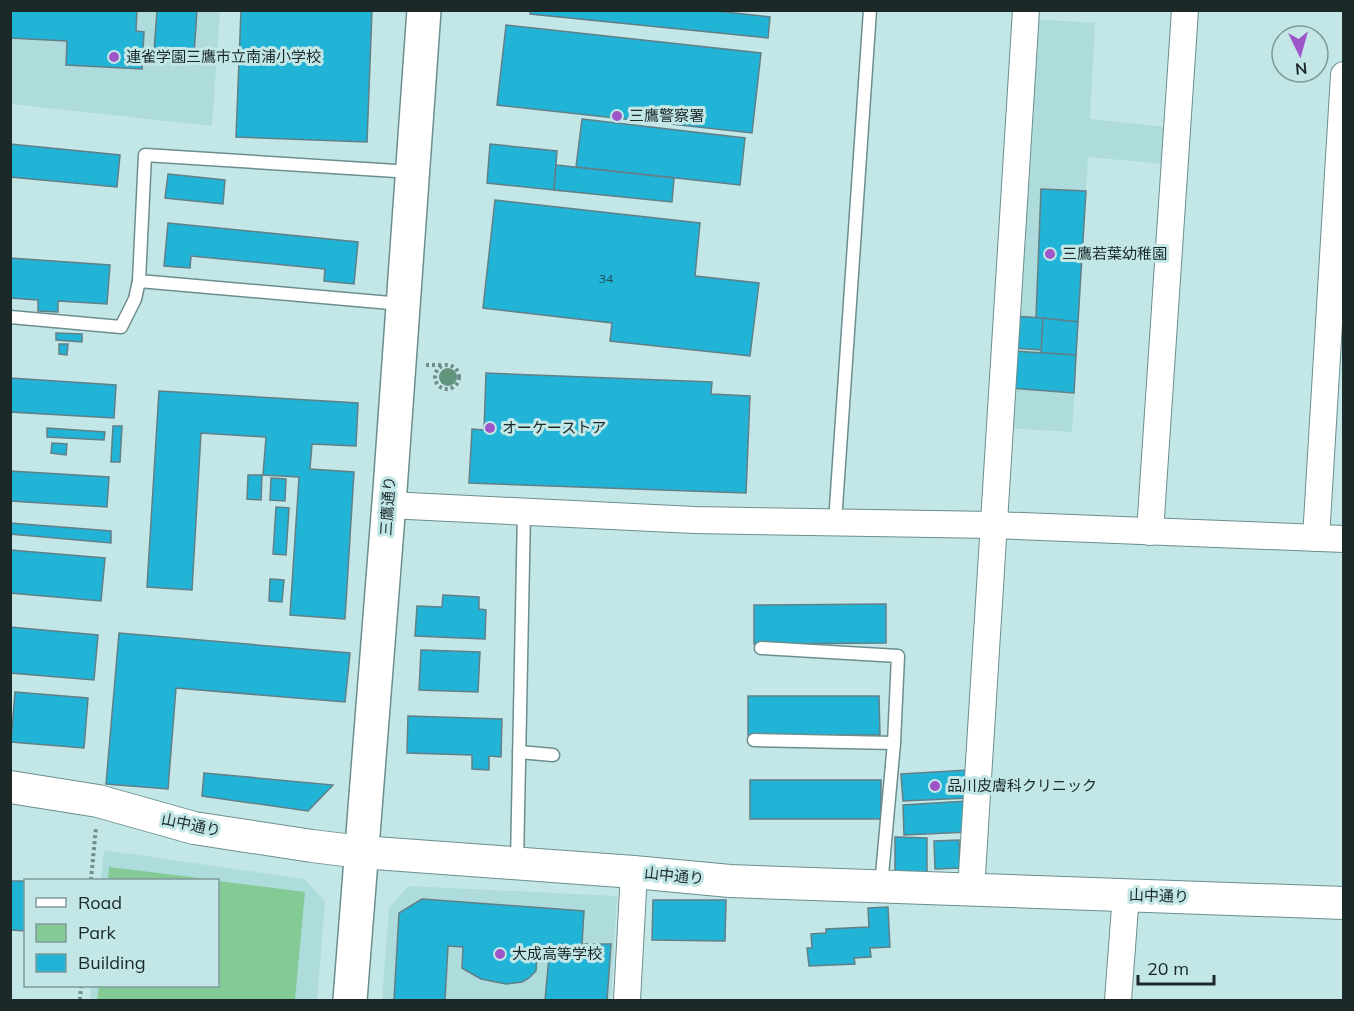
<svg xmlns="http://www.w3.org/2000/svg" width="1354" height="1011" font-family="Mulish,'Noto Sans JP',sans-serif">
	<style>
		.built { fill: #aedbdb }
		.green { fill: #84ca95 }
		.building { fill: #22b4d7; stroke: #617f88; stroke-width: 1.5 }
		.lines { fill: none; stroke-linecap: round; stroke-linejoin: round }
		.service-casing { stroke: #6c8e8e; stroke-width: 15 }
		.minor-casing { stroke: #6c8e8e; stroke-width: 28 }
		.tertiary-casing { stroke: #6c8e8e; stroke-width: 34 }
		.secondary-casing { stroke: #6c8e8e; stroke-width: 36 }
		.path { stroke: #728b8b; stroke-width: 4; stroke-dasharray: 3 3; stroke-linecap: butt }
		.service { stroke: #fff; stroke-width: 12 }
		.minor { stroke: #fff; stroke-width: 26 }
		.tertiary { stroke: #fff; stroke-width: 32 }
		.secondary { stroke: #fff; stroke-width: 33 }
		.tree { fill: #62947e }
		.poi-dot { fill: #9d55c9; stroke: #c3e6e6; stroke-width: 2 }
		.labels { text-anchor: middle; stroke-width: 6; stroke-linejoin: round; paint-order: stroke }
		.number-label { font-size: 12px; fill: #1d4c54 }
		.poi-label { font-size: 15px; fill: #1b2929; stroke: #c3e6e6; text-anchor: start }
		.street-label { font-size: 15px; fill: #1b2929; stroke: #c3e6e6 }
	</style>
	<rect width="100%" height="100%" fill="#c3e6e6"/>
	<!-- built -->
	<g class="built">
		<polygon points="11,11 220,11 212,126 11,104"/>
		<polygon points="1031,19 1095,23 1090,119 1165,127 1164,164 1088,157 1072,432 1007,428"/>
		<polygon points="104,850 304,879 325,901 317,1000 90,1000 91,986 218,986 218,880 101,880"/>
		<polygon points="408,886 617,896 611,1000 382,1000 389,908"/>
	</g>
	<!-- green -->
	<g class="green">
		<polygon points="109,867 216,880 108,880"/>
		<polygon points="218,881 305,892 295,1000 97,1000 99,986 218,986"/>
	</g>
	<!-- building -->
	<g class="building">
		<polygon points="10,10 137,10 136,31 144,32 142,69 66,65 67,41 10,38"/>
		<polygon points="157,10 197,10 194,55 154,52"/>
		<polygon points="241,10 372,10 367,142 236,137"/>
		<polygon points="530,10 708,10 770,17 768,38 530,14"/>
		<polygon points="506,25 761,53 752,133 497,105"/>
		<polygon points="582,119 745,138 740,185 576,167"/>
		<polygon points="10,144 120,155 117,187 10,177"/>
		<polygon points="490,144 557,151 554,190 487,183"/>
		<polygon points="556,165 674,178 672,202 554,190"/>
		<polygon points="168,174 225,180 223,204 165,198"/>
		<polygon points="1041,189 1086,191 1078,322 1036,318"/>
		<polygon points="495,200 700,223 695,276 759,283 750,356 610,341 612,323 483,308"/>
		<polygon points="168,223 358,242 354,284 324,281 325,269 191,256 190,268 164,266"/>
		<polygon points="10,258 110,265 107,304 58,301 58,312 38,311 38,300 10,298"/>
		<polygon points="1014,316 1043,318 1042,350 1012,348"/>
		<polygon points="1043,318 1078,322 1076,355 1041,353"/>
		<polygon points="56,333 82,334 82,342 56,340"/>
		<polygon points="59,344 68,344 67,355 59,354"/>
		<polygon points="1012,351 1076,355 1074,393 1010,388"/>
		<polygon points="486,373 712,382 711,394 750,396 746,493 469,483 472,429 484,430"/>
		<polygon points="10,378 116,385 114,418 10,412"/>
		<polygon points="159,391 358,403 356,446 312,444 310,469 354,472 345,619 290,615 299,477 263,475 266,437 201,433 192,590 147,587"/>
		<polygon points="113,426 122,426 120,462 111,462"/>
		<polygon points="47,428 105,432 104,440 47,437"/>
		<polygon points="52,443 67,444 66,455 51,453"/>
		<polygon points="10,471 109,477 107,507 10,501"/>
		<polygon points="248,475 262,475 261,500 247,499"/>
		<polygon points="271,478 286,479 285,501 270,500"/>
		<polygon points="276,507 289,508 286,555 273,554"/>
		<polygon points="10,523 111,531 111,543 10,534"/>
		<polygon points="10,550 105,558 101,601 10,593"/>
		<polygon points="270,579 284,580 282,602 269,601"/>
		<polygon points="443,595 479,597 479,609 486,610 485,639 415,636 417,606 442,607"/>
		<polygon points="886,604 886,643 754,644 754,605"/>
		<polygon points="10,627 98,635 94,680 10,673"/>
		<polygon points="119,633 350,653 345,702 176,688 168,789 106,784"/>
		<polygon points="421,650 480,652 478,692 419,690"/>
		<polygon points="15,692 88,698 84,748 11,742"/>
		<polygon points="748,696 879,696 880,735 748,735"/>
		<polygon points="408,716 502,719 501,757 489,756 489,770 472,769 472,755 407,753"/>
		<polygon points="968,770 969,798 903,801 901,774"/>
		<polygon points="204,773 333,785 308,811 202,796"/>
		<rect x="750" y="780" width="131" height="39"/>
		<polygon points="968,801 969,832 904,835 903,805"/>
		<polygon points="895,837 927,838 927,873 895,872"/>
		<polygon points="959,840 960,868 935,869 934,841"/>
		<polygon points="10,881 26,881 26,931 10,930"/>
		<polygon points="422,899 584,911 582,944 611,944 607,1000 545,1000 549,957 537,956 536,971 529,978 522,982 506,984 481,979 462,968 463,947 448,946 445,1000 394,1000 399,913"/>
		<polygon points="653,900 726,900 725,941 652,940"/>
		<polygon points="888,907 890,947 870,948 871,957 854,958 855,964 809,966 807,948 812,948 811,934 826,933 826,929 869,927 868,908"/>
	</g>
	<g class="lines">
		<defs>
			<g id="service">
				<polyline points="402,304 139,281 145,155 412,172"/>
				<polyline points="10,317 121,327 135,299 139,281"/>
				<polyline points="835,522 870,10"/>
				<polyline points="761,648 898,656 894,743 882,875 883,886"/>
				<polyline points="754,740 894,743"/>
				<polyline points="519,752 553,755"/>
				<polyline points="517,863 524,511"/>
			</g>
			<g id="minor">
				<polyline points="388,505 694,520 994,525 1344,539"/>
				<polyline points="1150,532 1185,10"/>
				<polyline points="1316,538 1344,75"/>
				<polyline points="971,890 1026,10"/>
				<polyline points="627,1000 634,872"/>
				<polyline points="1118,1000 1126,894"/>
			</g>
			<polyline id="tertiary" points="10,787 98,801 194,828 312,846 361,852 634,872 730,881 1344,903"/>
			<polyline id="secondary" points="350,1000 390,490 424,10"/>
		</defs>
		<!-- service casing -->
		<use href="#service" class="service-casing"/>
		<!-- minor casing -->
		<use href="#minor" class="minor-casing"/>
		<!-- tertiary casing -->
		<use href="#tertiary" class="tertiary-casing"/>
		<!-- secondary casing -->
		<use href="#secondary" class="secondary-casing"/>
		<!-- path -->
		<g class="path">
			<polyline points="426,365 442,365"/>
			<circle cx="447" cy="377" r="12"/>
			<polyline points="91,880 96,827"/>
			<polyline points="80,1000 81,986"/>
		</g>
		<!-- service -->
		<use href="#service" class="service"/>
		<!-- minor -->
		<use href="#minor" class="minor"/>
		<!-- tertiary -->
		<use href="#tertiary" class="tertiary"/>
		<!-- secondary -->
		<use href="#secondary" class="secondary"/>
	</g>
	<!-- trees -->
	<circle class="tree" cx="448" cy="377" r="9"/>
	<!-- markers -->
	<g class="poi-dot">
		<circle cx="114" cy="57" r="6"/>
		<circle cx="617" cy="116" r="6"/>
		<circle cx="1050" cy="254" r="6"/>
		<circle cx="490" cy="428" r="6"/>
		<circle cx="935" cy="786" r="6"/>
		<circle cx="500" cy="954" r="6"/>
	</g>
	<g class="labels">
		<!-- number labels -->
		<g class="number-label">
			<text x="606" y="283">34</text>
		</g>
		<!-- poi labels -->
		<g class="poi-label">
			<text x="126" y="62">連雀学園三鷹市立南浦小学校</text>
			<text x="629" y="121">三鷹警察署</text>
			<text x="1062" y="259">三鷹若葉幼稚園</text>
			<text x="502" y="433">オーケーストア</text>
			<text x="947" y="791">品川皮膚科クリニック</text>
			<text x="512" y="959">大成高等学校</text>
		</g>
		<!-- street labels -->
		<g class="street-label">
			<text transform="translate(388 506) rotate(-86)" y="5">三鷹通り</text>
			<text transform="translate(191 825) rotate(12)" y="5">山中通り</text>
			<text transform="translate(674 876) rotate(6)" y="5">山中通り</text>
			<text transform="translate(1159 896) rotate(2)" y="5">山中通り</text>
		</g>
	</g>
	<!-- border -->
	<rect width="1354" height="1011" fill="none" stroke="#1b2929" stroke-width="24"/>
	<!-- legend -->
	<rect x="24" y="879" width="195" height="108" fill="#c3e6e6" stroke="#809a9a" stroke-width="1.5"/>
	<rect x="36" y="898" width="30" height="9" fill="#ffffff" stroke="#809a9a" stroke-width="1.5"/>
	<text x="78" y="909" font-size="18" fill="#1b2929">Road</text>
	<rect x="36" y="924" width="30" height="18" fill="#84ca95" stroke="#809a9a" stroke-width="1.5"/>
	<text x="78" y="939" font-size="18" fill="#1b2929">Park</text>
	<rect x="36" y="954" width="30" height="18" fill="#22b4d7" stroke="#809a9a" stroke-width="1.5"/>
	<text x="78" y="969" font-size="18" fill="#1b2929">Building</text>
	<!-- north arrow -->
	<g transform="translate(1300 54) rotate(175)"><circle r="28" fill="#c3e6e6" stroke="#809a9a" stroke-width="1.5"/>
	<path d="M0-4.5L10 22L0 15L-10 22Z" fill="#9d55c9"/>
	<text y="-9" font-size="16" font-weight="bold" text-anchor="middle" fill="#1b2929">N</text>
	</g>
	<!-- scale -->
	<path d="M1138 975v9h76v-9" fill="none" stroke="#1b2929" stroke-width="3"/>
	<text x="1147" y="975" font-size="18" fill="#1b2929" stroke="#c3e6e6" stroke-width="4.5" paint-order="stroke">20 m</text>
</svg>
